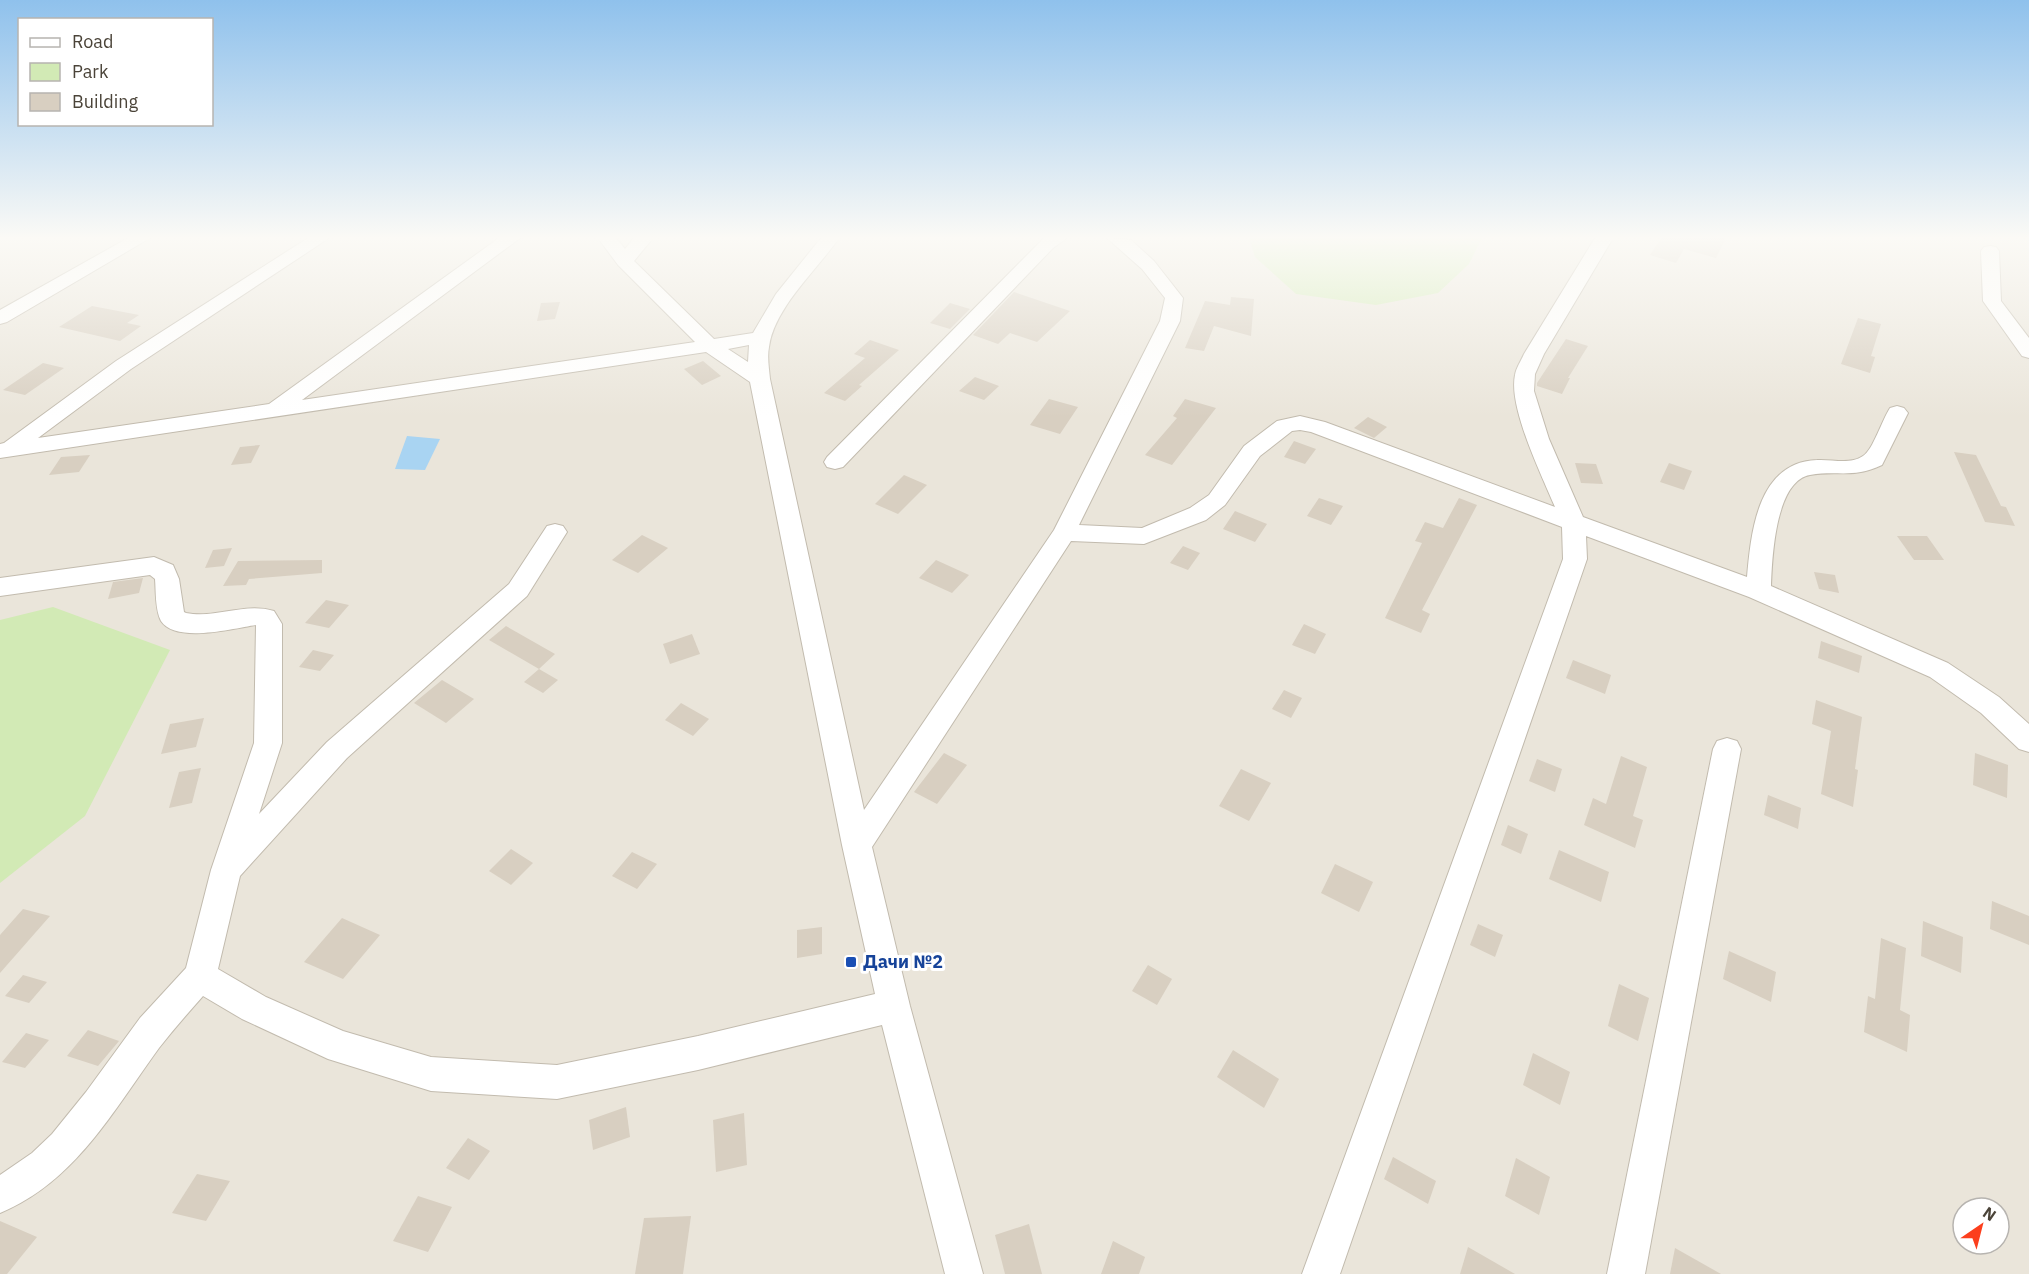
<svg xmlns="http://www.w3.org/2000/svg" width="2029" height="1274" font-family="'IBM Plex Sans',sans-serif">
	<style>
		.residential { fill: #eae5da; fill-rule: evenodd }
		.green { fill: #d2eab5 }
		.water { fill: #a9d4f2 }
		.building { fill: #d8cfc1 }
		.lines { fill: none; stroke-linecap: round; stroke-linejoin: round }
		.minor-casing { stroke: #c2bbae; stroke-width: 2 }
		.minor { fill: #fff; fill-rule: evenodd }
		.transit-dot { fill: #1a4fb4; stroke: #fff; stroke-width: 2 }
		.labels { text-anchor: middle; stroke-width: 6; stroke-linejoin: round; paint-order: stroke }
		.near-transit-label { font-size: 18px; font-weight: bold; fill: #164399; stroke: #fff; text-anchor: start }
	</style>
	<rect width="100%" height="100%" fill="#f6f3ec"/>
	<!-- residential -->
	<path class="residential" d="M0 238H2029V1274H0ZM1963 1208H1999V1244H1963Z"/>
	<!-- green -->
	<g class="green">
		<polygon points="1249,238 1482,238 1469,264 1438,293 1376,305 1296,294 1255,257"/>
		<polygon points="53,607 170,650 85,816 0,883 0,620"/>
	</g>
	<!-- water -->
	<polygon class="water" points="407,436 440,439 425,470 395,469"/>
	<!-- building -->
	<g class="building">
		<polygon points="1661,238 1726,238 1716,258 1684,249 1676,263 1650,255"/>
		<polygon points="1014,292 1070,311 1037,342 1010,333 998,344 973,335"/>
		<polygon points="1231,297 1254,299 1251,336 1214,326 1204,351 1185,348 1205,301 1230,305"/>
		<polygon points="560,302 555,319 537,321 541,303"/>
		<polygon points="950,303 970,309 950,329 930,323"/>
		<polygon points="92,306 139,315 127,323 141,326 120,341 59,327"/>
		<polygon points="1858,318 1881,324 1871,356 1875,357 1870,373 1841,364"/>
		<polygon points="1566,339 1588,346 1568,378 1570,378 1562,394 1537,386 1537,383"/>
		<polygon points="870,340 899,350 859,385 862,386 845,401 824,393 865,358 854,354"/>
		<polygon points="703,361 721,376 702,385 684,369"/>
		<polygon points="43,363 64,368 25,395 3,390"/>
		<polygon points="975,377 999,386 984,400 959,391"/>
		<polygon points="1049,399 1078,407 1060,434 1030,425"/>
		<polygon points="1185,399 1216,408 1172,465 1145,455 1177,418 1173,416"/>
		<polygon points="1368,417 1387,427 1374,438 1354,428"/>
		<polygon points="1294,441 1316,449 1305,464 1284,457"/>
		<polygon points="260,445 251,463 231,465 240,447"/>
		<polygon points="1954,452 1976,455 2001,506 2006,507 2015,526 1985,522"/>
		<polygon points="90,455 79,472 49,475 61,457"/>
		<polygon points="1575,463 1596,464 1603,484 1581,483"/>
		<polygon points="1669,463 1692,471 1684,490 1660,482"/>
		<polygon points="904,475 927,485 898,514 875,504"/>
		<polygon points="1319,498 1343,506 1331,525 1307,516"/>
		<polygon points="1459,498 1477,505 1422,610 1430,614 1421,633 1385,618 1422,543 1415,541 1425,522 1443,528"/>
		<polygon points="1235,511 1267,524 1255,542 1223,529"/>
		<polygon points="642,535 668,548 638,573 612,560"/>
		<polygon points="1897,536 1927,536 1944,560 1914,560"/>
		<polygon points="1183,546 1200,553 1188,570 1170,563"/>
		<polygon points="232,548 224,566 205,568 213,550"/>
		<polygon points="322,560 322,573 249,579 246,585 223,586 238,561"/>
		<polygon points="936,560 969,575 952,593 919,578"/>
		<polygon points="1814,572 1835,575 1839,593 1819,589"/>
		<polygon points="143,578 139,593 108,599 113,582"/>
		<polygon points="326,600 349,605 329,628 305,623"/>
		<polygon points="1304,624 1326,634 1315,654 1292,645"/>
		<polygon points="506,626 555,654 539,669 489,640"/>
		<polygon points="692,634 700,654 670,664 663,644"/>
		<polygon points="1821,641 1862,656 1859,673 1818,658"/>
		<polygon points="313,650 334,655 320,671 299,667"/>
		<polygon points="1573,660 1611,675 1605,694 1566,678"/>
		<polygon points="539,669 558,680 543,693 524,682"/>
		<polygon points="442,680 474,699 446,723 414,703"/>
		<polygon points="1284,690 1302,698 1291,718 1272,709"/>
		<polygon points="1816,700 1862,717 1855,769 1858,770 1853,807 1821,794 1831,731 1812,724"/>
		<polygon points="681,703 709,719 693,736 665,720"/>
		<polygon points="204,718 196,747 161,754 170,724"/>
		<polygon points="944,753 967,765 937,804 914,792"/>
		<polygon points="1975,753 2008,765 2007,798 1973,785"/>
		<polygon points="1621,756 1647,767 1633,816 1643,820 1635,848 1584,825 1593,798 1606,804"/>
		<polygon points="1537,759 1562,769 1555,792 1529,781"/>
		<polygon points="201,768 192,803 169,808 179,772"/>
		<polygon points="1241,769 1271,783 1249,821 1219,806"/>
		<polygon points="1768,795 1801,808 1798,829 1764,815"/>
		<polygon points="1508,825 1528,834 1521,854 1501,845"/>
		<polygon points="511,849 533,863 511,885 489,871"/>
		<polygon points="1559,850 1609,872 1601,902 1549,879"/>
		<polygon points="632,852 657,864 637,889 612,876"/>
		<polygon points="1335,864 1373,882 1359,912 1321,893"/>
		<polygon points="1992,901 2029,916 2029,945 1990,929"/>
		<polygon points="23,909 50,916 0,973 0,935"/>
		<polygon points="342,918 380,935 343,979 304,962"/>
		<polygon points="1923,921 1963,937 1961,973 1921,956"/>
		<polygon points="1478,924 1503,935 1495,957 1470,945"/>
		<polygon points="822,927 822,954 797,958 797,930"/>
		<polygon points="1881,938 1906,948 1900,1010 1910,1015 1907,1052 1864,1032 1868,996 1875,999"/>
		<polygon points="1729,951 1776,972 1771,1002 1723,979"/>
		<polygon points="1148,965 1172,979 1157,1005 1132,991"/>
		<polygon points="23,975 47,982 29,1003 5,996"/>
		<polygon points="1619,984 1649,998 1638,1041 1608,1026"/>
		<polygon points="88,1030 119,1041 98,1066 67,1056"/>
		<polygon points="26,1033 49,1040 25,1068 2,1062"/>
		<polygon points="1233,1050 1279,1079 1264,1108 1217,1077"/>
		<polygon points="1533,1053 1570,1072 1560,1105 1523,1085"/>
		<polygon points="626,1107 630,1137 593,1150 589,1120"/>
		<polygon points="744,1113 747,1165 716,1172 713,1120"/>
		<polygon points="468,1138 490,1151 469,1180 446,1168"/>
		<polygon points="1393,1157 1436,1181 1428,1204 1384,1179"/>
		<polygon points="1516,1158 1550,1177 1539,1215 1505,1196"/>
		<polygon points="197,1174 230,1181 206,1221 172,1213"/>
		<polygon points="418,1196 452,1207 428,1252 393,1241"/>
		<polygon points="691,1216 683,1274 635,1274 644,1218"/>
		<polygon points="0,1221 37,1237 7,1274 0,1274"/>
		<polygon points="1029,1224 1042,1274 1005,1274 995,1235"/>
		<polygon points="1113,1241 1145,1257 1139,1274 1101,1274"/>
		<polygon points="1468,1247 1515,1274 1460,1274"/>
		<polygon points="1675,1248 1721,1274 1670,1274"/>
	</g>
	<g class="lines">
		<defs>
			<g id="minor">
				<polygon points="128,238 150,238 7,322 0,324 0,310"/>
				<path d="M308 238H329L131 369 38 438 269 404 499 238H520L302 400 695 342 618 265 598 238H616L625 249 634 238H653L634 261 714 339 753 333 776 294 821 238H839C817 270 774 308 769 347 767 357 769 368 770 379L864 810 1054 530 1160 321 1165 298 1142 269 1107 238 1131 240 1154 261 1183 298 1180 321 1079 525 1142 528 1190 508 1209 495 1244 446 1277 421 1300 416 1325 422 1555 507C1542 476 1508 407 1515 375 1516 368 1521 361 1524 354L1595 238H1613L1544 354 1535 374 1534 391 1549 439 1583 517 1747 577C1751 531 1758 462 1817 460 1832 459 1850 465 1863 456 1873 450 1882 420 1890 408L1897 406 1904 408 1908 413 1882 465C1852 479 1838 470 1810 475 1775 481 1772 559 1771 586L1948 663 1999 697 2029 724V752L2019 749 1981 713 1930 677 1749 597 1586 536 1587 559 1340 1274H1302L1563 559 1562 527 1311 432 1300 430 1292 431 1260 456 1225 505 1206 520 1144 544 1071 541 872 847 910 1006 983 1274H945L882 1025 698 1070 557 1099 431 1091 328 1059 242 1019 203 996C188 1013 173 1030 159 1048 113 1111 75 1182 0 1213V1175L32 1153 52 1134 86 1092 140 1018 186 968 211 870 254 743 256 625C235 628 176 644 161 621 155 610 156 591 155 579L150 575 0 596V578L154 557 173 565 179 579 184 612 186 613C216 619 244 602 274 611L282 624V743L259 814 327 742 509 584 547 526 555 524 563 526 567 532 527 596 347 758 240 876 218 969 266 997 343 1031 431 1057 557 1065 698 1036 875 994 842 845 750 382 706 352 0 458V444L4 443 116 361ZM749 345 748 362 728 349Z"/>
				<polygon points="1044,238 1067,238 1053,248 843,467 835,469 827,467 824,462 827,457"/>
				<polygon points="1990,246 1996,247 1999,251 2001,301 2029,338 2029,358 2022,356 1983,301 1981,251 1984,247"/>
				<polygon points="1727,738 1737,741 1741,749 1645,1274 1607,1274 1713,749 1717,741"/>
			</g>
		</defs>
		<!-- minor casing -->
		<use href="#minor" class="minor-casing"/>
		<!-- minor -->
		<use href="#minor" class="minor"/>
	</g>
	<!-- sky -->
	<linearGradient id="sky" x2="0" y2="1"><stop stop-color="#8fc1ec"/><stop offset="0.57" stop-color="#fbfaf6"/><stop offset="1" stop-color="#fbfaf6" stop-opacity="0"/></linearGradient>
	<rect width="2029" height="417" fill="url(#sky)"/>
	<!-- markers -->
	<rect class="transit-dot" x="845" y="956" width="12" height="12" rx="3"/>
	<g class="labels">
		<!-- near-transit labels -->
		<g class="near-transit-label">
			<text x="863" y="968">Дачи №2</text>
		</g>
	</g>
	<!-- legend -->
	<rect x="18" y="18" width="195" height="108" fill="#ffffff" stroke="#b7b4b0" stroke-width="1.5"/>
	<rect x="30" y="38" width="30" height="9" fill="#ffffff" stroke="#b7b4b0" stroke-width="1.5"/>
	<text x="72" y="48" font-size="18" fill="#4b4439">Road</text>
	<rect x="30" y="63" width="30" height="18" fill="#d2eab5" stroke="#b7b4b0" stroke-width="1.5"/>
	<text x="72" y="78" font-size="18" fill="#4b4439">Park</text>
	<rect x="30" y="93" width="30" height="18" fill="#d8cfc1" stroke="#b7b4b0" stroke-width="1.5"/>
	<text x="72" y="108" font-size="18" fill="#4b4439">Building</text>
	<!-- north arrow -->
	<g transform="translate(1981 1226) rotate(35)"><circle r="28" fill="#ffffff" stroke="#b7b4b0" stroke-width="1.5"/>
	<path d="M0-4.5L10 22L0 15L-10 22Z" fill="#fc3f1d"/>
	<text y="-9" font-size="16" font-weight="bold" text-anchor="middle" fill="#4b4439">N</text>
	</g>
</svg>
